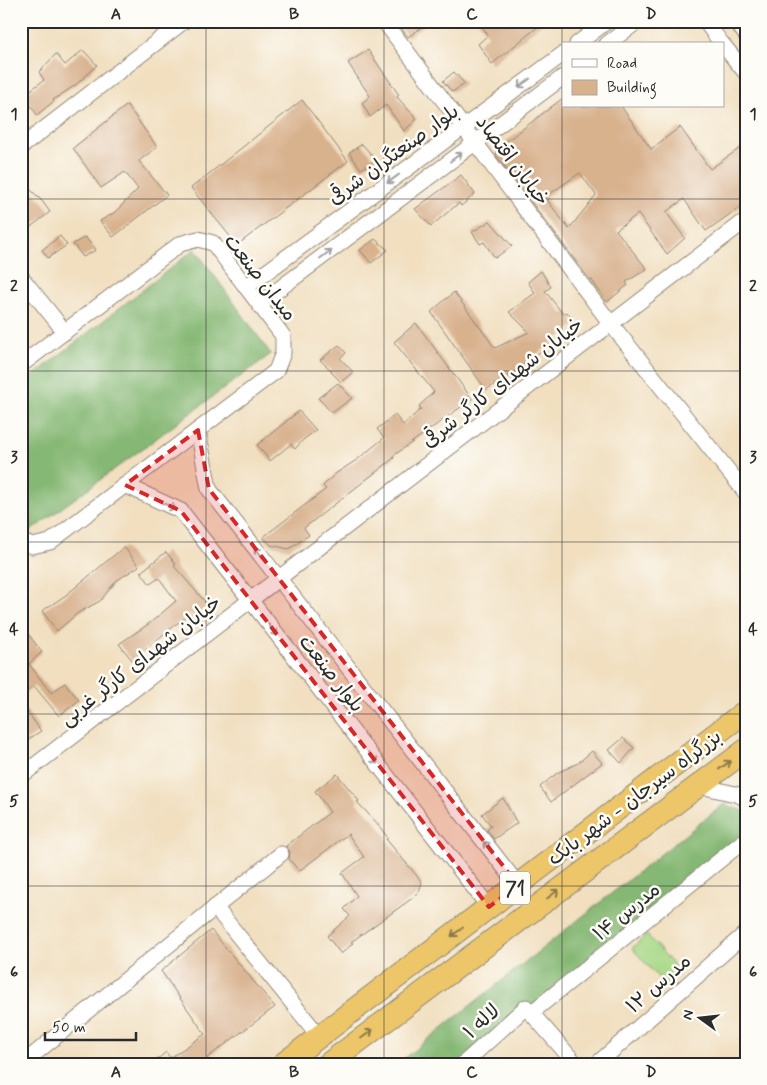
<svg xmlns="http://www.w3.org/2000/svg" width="767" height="1085" font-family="Mynerve,'Playpen Sans Arabic',sans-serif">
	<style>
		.green { fill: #a8d887; stroke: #6a8259 }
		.forest { fill: #86b874; stroke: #587250 }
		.building { fill: #d8b18d; fill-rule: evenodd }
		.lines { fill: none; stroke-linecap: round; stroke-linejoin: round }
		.minor-casing { stroke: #8e8576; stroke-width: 17 }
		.highway-casing { stroke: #8e8576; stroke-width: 24 }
		.minor { stroke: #fff; stroke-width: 15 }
		.highway { stroke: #ecc669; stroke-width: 22 }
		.oneway { stroke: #a0a0a0 }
		.oneway2 { stroke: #8c784a }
		.marked { fill: #d62828; fill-opacity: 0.2; stroke: #d62828; stroke-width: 4; stroke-dasharray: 10 6; stroke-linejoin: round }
		.grid { fill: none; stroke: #2b2b2b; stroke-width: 1; stroke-opacity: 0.55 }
		.labels { text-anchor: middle; stroke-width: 5; stroke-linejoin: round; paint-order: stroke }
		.shield { fill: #fdfcf7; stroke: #6a6a68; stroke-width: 1 }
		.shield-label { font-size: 19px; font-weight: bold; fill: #2b2b2b }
		.street-label { font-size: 20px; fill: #2b2b2b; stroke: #fdfcf7 }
		.neatline { fill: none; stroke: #2b2b2b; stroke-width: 2 }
		.grid-label { font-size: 16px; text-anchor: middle; font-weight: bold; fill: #2b2b2b }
	</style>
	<rect width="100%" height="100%" fill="#fdfcf7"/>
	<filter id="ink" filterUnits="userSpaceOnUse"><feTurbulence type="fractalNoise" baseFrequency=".02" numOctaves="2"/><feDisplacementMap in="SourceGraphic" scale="10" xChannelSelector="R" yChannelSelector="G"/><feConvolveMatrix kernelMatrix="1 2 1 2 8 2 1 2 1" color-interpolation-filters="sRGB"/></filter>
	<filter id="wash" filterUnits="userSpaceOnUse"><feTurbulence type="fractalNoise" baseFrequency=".0096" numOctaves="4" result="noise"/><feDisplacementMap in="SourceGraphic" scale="20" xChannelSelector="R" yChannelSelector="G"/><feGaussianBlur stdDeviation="1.12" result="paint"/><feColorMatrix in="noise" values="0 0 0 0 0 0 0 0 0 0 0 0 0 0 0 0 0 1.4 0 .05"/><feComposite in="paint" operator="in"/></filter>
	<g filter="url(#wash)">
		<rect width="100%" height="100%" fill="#f1dfc0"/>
		<!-- green -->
		<polygon class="green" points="647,935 681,973 665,985 632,948"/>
		<!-- forest -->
		<g class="forest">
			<polygon points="195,249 271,354 29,532 21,521 21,385"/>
			<polygon points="724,804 746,812 746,830 465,1064 397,1064"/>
		</g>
		<g id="blocks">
			<!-- building -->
			<g class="building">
				<polygon points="396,21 430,21 408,37"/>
				<polygon points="478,21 545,21 492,64 478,44 488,35"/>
				<polygon points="83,50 97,65 77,84 53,100 54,101 37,115 24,95 44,80 39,72 56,54 65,65"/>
				<polygon points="368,50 399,95 397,97 417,119 404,131 386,105 370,117 362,103 370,96 348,63"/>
				<polygon points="454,72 465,84 452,92 443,81"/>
				<path d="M563 98V106H621L651 149 680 127 710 169 746 144V203L706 231 684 199 666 212 685 238 667 254 638 214 616 230 647 269 626 282 628 285 607 302 591 279 590 280 496 155 499 147ZM580 173 596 195 569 229 545 197Z"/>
				<polygon points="302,100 348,161 237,245 191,188"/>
				<polygon points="127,105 157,147 139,161 167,195 113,237 100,221 114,213 138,189 125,172 101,188 73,148"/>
				<polygon points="362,144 376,160 361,169 349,153"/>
				<polygon points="461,175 475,194 461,206 459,203 431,226 415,209"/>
				<polygon points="26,185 42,201 50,212 28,229 21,221 21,189"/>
				<polygon points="490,221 512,246 495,258 484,242 480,244 472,232"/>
				<polygon points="60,236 67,245 48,258 42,250"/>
				<polygon points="85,237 96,250 83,257 73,244"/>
				<polygon points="375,239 388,250 371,263 360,250"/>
				<polygon points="541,271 551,287 545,291 563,314 567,312 576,324 514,372 486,390 431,312 454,292 495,348 529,332 509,312 535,293 528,282"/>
				<polygon points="416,323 472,399 393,456 394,458 304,528 309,535 289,549 271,545 263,537 326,489 323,486 335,474 358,459 384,438 377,429 395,415 403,425 421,409 419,406 434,392 394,342"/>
				<polygon points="339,345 346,353 340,358 353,372 341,382 331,372 332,371 320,360"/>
				<polygon points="338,383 352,398 332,413 318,398"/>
				<polygon points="299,411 316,430 303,440 295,449 291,444 270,461 257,445"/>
				<polygon points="124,547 139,566 116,581 100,601 78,613 57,631 42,611 66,595"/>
				<polygon points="166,552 176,564 174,566 208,605 194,618 190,613 132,660 119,644 150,623 176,601 159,578 150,584 141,572"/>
				<polygon points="21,625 42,652 29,664 51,693 65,683 79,700 59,716 34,686 21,696"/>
				<polygon points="21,703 41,731 21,744"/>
				<polygon points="623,738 634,748 621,763 609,750"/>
				<polygon points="592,751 602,763 551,802 540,787 557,773 578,763"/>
				<polygon points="337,774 359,801 357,802 376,822 388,838 386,839 422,882 419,892 414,897 351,942 353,943 341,954 327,936 350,916 344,909 357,896 342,873 364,857 348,834 299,871 289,859 290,852 286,846 330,812 315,791"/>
				<polygon points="503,798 517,823 494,839 487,830 491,826 482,814"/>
				<polygon points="211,930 275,1007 207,1058 212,1064 152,1064 166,1052 170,1058 205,1034 161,971"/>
			</g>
		</g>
	</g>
	<g filter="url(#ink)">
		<use href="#blocks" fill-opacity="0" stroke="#8e8576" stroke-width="1"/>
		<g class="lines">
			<defs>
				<g id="minor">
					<polyline points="384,21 611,324 746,493"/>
					<polyline points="705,21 722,44"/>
					<polyline points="736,21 746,35"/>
					<polyline points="577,44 607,21"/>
					<polyline points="607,44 638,21"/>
					<polyline points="723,45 746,73"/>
					<polyline points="21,147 184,21"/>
					<polyline points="21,277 65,332"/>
					<polyline points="246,287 563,54"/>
					<polyline points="259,304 563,77"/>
					<polyline points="21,365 180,244 198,239 213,243 283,336 283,353 276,371 50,542 32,546 21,541"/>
					<polyline points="198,430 209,489 518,885"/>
					<polyline points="125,485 181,511 489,907"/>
					<polyline points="21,776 746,220"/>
					<polyline points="697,785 739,795 746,799"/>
					<polyline points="215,907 319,1036"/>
					<polyline points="531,1013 746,839"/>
					<polyline points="22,1064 281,854"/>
					<polyline points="463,1064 526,1007 576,1064"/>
					<polyline points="597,1064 746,933"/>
				</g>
				<g id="highway">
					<polyline points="283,1064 746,711"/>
					<polyline points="328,1064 746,750"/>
				</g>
			</defs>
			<!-- minor casing -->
			<use href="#minor" class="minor-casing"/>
			<!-- highway casing -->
			<use href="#highway" class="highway-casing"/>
			<!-- minor -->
			<use href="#minor" class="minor"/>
			<!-- highway -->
			<use href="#highway" class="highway"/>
		</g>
		<!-- one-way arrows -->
		<defs><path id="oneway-shaft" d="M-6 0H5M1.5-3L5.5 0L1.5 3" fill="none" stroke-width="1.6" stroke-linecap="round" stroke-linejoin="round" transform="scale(1.25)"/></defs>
		<g class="oneway">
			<use href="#oneway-shaft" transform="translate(524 83) rotate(144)"/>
			<use href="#oneway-shaft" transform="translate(456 157) rotate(-37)"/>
			<use href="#oneway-shaft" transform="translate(393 179) rotate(144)"/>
			<use href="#oneway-shaft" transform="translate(326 254) rotate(-37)"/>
			<use href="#oneway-shaft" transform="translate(169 506) rotate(25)"/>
			<use href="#oneway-shaft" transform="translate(259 553) rotate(-128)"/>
			<use href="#oneway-shaft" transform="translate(273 630) rotate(52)"/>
			<use href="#oneway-shaft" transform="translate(373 758) rotate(52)"/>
			<use href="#oneway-shaft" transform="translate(488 847) rotate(-128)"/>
		</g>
		<g class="oneway2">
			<use href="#oneway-shaft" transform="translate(725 765) rotate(-36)"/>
			<use href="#oneway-shaft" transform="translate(553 894) rotate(-37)"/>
			<use href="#oneway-shaft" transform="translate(457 932) rotate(143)"/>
			<use href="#oneway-shaft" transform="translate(367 1034) rotate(-37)"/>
		</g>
	</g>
	<!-- marked area -->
	<path class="marked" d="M198 430 209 489 518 885 489 907 181 511 125 485Z"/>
	<!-- grid -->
	<path class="grid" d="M206 21V1064M384 21V1064M562 21V1064M21 199H746M21 371H746M21 542H746M21 714H746M21 886H746"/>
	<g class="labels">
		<!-- shield labels -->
		<rect class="shield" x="500" y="871.5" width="30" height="33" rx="4"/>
		<g class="shield-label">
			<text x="515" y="895">71</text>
		</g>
		<!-- street labels -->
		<g class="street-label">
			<text transform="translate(393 154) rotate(-36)" y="7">بلوار صنعتگران شرقی</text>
			<text transform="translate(513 160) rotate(53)" y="7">خیابان اقتصاد</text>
			<text transform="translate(261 277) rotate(52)" y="7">میدان صنعت</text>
			<text transform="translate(502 382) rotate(-38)" y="7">خیابان شهدای کارگر شرقی</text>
			<text transform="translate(140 660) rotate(-38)" y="7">خیابان شهدای کارگر غربی</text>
			<text transform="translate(332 673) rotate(52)" y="7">بلوار صنعت</text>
			<text transform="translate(634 797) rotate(-37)" y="7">بزرگراه سیرجان - شهر بابک</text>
			<text transform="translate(626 911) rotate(-39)" y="7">مدرس ۱۴</text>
			<text transform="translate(658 983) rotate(-41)" y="7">مدرس ۱۲</text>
			<text transform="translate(481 1021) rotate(-42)" y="7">لاله ۱</text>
		</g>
	</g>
	<!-- margin -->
	<rect width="767" height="1085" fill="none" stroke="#fdfcf7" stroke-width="55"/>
	<!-- legend -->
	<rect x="562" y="42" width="162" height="65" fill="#fdfcf7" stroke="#a9a8a5"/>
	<rect x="572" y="59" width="25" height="8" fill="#ffffff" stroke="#a9a8a5"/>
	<text x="607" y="68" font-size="15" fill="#2b2b2b">Road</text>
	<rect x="572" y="80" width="25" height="15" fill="#d8b18d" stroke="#a9a8a5"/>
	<text x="607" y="92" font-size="15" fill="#2b2b2b">Building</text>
	<!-- north arrow -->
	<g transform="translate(700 1018) rotate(285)" stroke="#fdfcf7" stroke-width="4" paint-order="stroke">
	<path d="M0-4L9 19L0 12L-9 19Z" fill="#2b2b2b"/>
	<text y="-8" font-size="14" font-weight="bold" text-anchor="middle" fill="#2b2b2b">N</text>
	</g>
	<!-- scale -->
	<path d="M45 1032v8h91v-8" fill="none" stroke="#2b2b2b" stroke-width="2.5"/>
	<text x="52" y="1032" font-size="15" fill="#2b2b2b" stroke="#fdfcf7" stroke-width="4" paint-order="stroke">50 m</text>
	<rect x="28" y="28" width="712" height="1030" class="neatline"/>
	<g class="grid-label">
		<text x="116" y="19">A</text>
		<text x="294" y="19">B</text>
		<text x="472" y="19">C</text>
		<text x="651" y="19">D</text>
		<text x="14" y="119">1</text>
		<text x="753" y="119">1</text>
		<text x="14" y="291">2</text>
		<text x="753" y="291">2</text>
		<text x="14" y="462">3</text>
		<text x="753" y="462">3</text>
		<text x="14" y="634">4</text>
		<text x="753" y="634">4</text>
		<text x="14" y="806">5</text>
		<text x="753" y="806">5</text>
		<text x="14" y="977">6</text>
		<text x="753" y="977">6</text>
		<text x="116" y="1077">A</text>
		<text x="294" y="1077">B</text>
		<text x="472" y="1077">C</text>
		<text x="651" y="1077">D</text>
	</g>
</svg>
